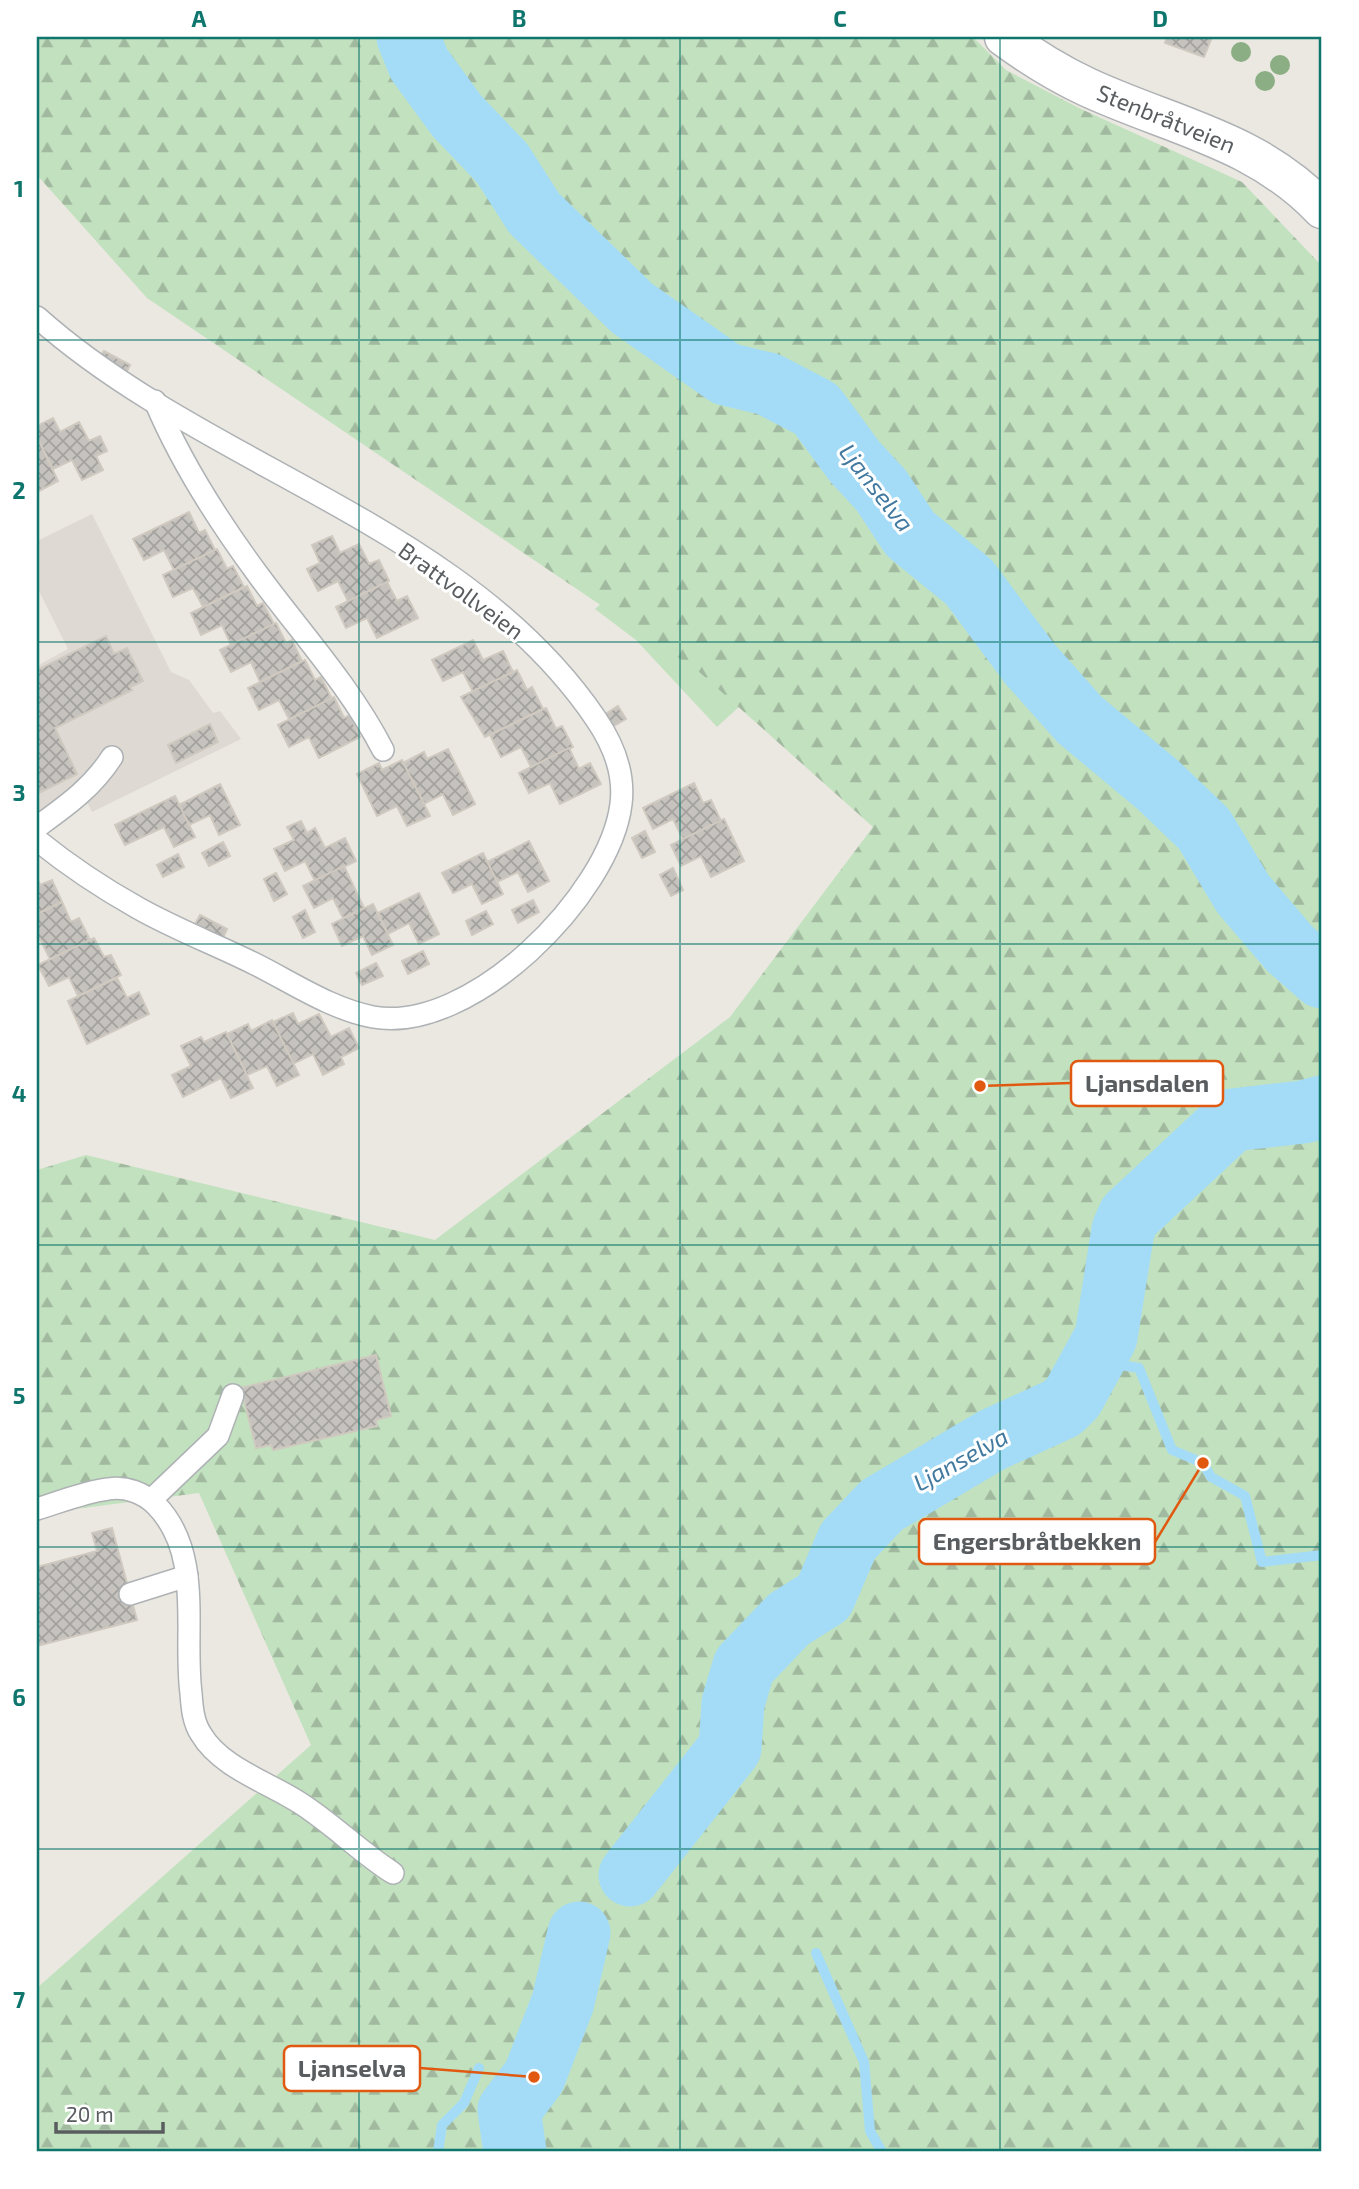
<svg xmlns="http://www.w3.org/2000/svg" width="1359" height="2189" font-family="'Exo 2',sans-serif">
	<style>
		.education { fill: #ded9d2 }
		.grass { fill: #c2e1bf }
		.forest { fill: url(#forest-firs) }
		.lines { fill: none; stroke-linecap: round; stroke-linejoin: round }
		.stream { stroke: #a4dcf7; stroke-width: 10 }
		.river { stroke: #a4dcf7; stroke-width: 63 }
		.building { fill: url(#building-cross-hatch); stroke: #cfc9c0; stroke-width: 2 }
		.service-casing { stroke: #aeb2b5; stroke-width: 24 }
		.minor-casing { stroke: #aeb2b5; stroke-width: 41 }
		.service { stroke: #fff; stroke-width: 21 }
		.minor { stroke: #fff; stroke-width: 38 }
		.tree { fill: #8cae85 }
		.grid { fill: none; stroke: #0f766e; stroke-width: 2; stroke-opacity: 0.55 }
		.labels { text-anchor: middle; stroke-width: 6; stroke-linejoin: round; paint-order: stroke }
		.street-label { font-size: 23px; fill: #595d60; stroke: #fff }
		.water-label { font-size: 24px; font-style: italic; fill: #41799f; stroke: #fff }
		.leader { fill: none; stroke: #e15910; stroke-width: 2.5 }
		.callout-dot { fill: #e15910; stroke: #fff; stroke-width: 2.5 }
		.callout { fill: #fff; stroke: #e15910; stroke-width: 2.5 }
		.callout-label { font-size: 24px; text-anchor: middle; font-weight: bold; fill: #595d60 }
		.neatline { fill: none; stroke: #0f766e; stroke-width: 2.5 }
		.grid-label { font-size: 23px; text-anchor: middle; font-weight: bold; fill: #0f766e }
	</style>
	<defs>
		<pattern id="forest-firs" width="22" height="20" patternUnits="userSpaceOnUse" patternTransform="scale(1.75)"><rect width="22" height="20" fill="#c2e1bf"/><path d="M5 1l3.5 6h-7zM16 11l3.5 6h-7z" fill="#a1ba9f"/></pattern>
		<pattern id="building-cross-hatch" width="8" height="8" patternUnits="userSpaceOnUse" patternTransform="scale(1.75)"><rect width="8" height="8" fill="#c6c3be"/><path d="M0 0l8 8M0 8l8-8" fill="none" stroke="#a4a29e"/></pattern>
	</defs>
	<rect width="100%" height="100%" fill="#ebe8e1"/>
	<!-- education -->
	<polygon class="education" points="92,514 171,672 189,680 213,713 220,711 241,739 92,812 80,789 37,814 37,666 68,649 37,587 37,541"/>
	<!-- grass -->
	<polygon class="grass" points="654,555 765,683 717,727 636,640 595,609"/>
	<!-- forest -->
	<polygon class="forest" points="37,37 973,37 1006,70 1081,109 1242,182 1322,266 1322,2152 37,2152 37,1988 311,1745 199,1493 37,1514 37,1170 86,1155 435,1240 730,1017 873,827 698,671 147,298 37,175"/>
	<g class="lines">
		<!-- stream -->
		<g class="stream">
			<polyline points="1303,1112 1322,1131"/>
			<polyline points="1096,1361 1139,1368 1172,1450 1203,1463 1211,1477 1245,1496 1262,1562 1322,1555"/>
			<polyline points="816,1953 864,2062 870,2131 882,2152"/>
			<polyline points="438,2152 442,2125 464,2103 479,2068"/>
		</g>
		<!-- river -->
		<g class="river">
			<polyline points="408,37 419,64 457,116 502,163 534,213 632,308 726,374 768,384 816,409 855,462 881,490 910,534 969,582 1030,664 1080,720 1158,785 1204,829 1243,894 1290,949 1322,977"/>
			<polyline points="630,1875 730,1748 733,1703 744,1666 789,1619 824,1597 848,1541 882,1505 992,1440 1062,1408 1073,1397 1106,1337 1123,1230 1129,1216 1232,1120 1303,1112 1322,1107"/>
			<polyline points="515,2152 509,2110 534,2077 563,2002 579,1933"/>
		</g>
	</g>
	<!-- building -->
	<g class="building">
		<polygon points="1167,37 1212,37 1204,57 1165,43"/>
		<polygon points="104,351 130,365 126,373 99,358"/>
		<polygon points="53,418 60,432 79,422 89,441 100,436 107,451 96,456 103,470 82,480 72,460 53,469 37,437 37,426"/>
		<polygon points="37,437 58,481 37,492"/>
		<polygon points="189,512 199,533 205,530 215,550 174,570 164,550 144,560 133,539"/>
		<polygon points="332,536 340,553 359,544 369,564 379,560 389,581 348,601 338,581 318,591 307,569 320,563 312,545"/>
		<polygon points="217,549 227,569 233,566 244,587 203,607 193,588 173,597 163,575"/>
		<polygon points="387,582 397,601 407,596 418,618 377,638 367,618 346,628 336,607"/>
		<polygon points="247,586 257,606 263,603 274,624 231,645 222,625 201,635 191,613"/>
		<polygon points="276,623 286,643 292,640 302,661 260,682 251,662 231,672 220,650"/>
		<polygon points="106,636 114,654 127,648 143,681 130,687 132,690 55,728 77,774 37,794 37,670"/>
		<polygon points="473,640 483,660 503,651 513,672 473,692 463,672 443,681 432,660"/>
		<polygon points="305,660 315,680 321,677 332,699 289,719 279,700 259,710 248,688"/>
		<polygon points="517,670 527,690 532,687 543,709 485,737 461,697"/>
		<polygon points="334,697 344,718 350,715 360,737 319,758 309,737 289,747 278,725"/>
		<polygon points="618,706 626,719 612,727 604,715"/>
		<polygon points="546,708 556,729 562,726 573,747 531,767 521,747 501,757 490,735"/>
		<polygon points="210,724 218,742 176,763 168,745"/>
		<polygon points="569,748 579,769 590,763 601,784 560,804 550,783 529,793 519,773"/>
		<polygon points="448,749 475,804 453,815 443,794 424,804 403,763 424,752 427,759"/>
		<polygon points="402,760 430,816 407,826 397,806 377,816 357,774 379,763 382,770"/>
		<polygon points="694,783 703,803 711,800 721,821 683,839 673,819 653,829 643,808"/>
		<polygon points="220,784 240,825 219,835 210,815 189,825 179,805"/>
		<polygon points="175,796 195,837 174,847 164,827 125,845 115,825"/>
		<polygon points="724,819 744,861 711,877 701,856 681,866 671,845"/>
		<polygon points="301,821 307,833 315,828 325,848 345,838 356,861 315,881 305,861 285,871 274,849 294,840 287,827"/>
		<polygon points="645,831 655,852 642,858 632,838"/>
		<polygon points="529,841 549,881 528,892 518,872 497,882 487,862"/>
		<polygon points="223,842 230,856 209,866 202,853"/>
		<polygon points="483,853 503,894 482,904 472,884 453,893 442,873"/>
		<polygon points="178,854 184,867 163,877 157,865"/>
		<polygon points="344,866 364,908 343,918 333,898 314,908 303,886"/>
		<polygon points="673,868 683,890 671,896 660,875"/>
		<polygon points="276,873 287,894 274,901 264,879"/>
		<polygon points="37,878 40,885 52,880 62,902 37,914"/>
		<polygon points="419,893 439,934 419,944 409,923 388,934 378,913"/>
		<polygon points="533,900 539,912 518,923 512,910"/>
		<polygon points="62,902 71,922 79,918 90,940 50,959 40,939 37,941 37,914"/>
		<polygon points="373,904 393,945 372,955 363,936 342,946 332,924"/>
		<polygon points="305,910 315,932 303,938 293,917"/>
		<polygon points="486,911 493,924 472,935 466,921"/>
		<polygon points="200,915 227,929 223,938 195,924"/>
		<polygon points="94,938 104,957 111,955 121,975 78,996 69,977 49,986 38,965"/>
		<polygon points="423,951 429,964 408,974 402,961"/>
		<polygon points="376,963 383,976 362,985 356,973"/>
		<polygon points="117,978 127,998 139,992 149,1014 87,1044 68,1001"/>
		<polygon points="293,1013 298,1024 319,1014 331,1037 349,1028 359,1048 341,1057 344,1064 323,1075 313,1054 293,1064 273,1022"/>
		<polygon points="272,1020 299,1075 277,1086 267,1066 247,1075 227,1034 248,1024 251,1031"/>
		<polygon points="226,1032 253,1088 231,1098 221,1078 183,1097 172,1075 191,1066 181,1046 201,1037 204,1042"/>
		<polygon points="376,1355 391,1416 376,1420 377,1426 273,1450 271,1445 256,1448 241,1388"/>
		<polygon points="112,1528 137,1620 37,1646 37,1567 97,1551 92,1533"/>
	</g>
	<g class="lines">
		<defs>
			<g id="service">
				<path d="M37 317C206 468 464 524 596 719 613 744 625 773 621 804 610 895 470 1035 373 1017 331 1009 293 983 255 964 217 945 175 929 138 908 104 889 68 865 37 840"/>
				<path d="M155 401C181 463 219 522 259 576 301 633 350 686 383 750"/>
				<path d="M37 827C66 806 92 788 112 757"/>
				<polyline points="151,1500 218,1436 233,1395"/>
				<path d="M37 1509C60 1502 84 1492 108 1489 126 1486 144 1493 156 1505 204 1554 183 1632 191 1693 192 1707 193 1722 201 1734 221 1768 268 1782 300 1803 333 1824 360 1852 393 1873"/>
				<polyline points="130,1594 187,1576"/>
			</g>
			<path id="minor" d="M1004 37C1030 56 1057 73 1087 87 1171 126 1255 139 1322 209"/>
		</defs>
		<!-- service casing -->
		<use href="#service" class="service-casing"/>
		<!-- minor casing -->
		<use href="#minor" class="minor-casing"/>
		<!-- service -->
		<use href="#service" class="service"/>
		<!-- minor -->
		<use href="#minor" class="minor"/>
	</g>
	<!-- trees -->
	<g class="tree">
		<circle cx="1241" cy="52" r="10"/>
		<circle cx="1280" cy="65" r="10"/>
		<circle cx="1265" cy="81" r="10"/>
	</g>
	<!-- grid -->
	<path class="grid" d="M359 37V2152M680 37V2152M1000 37V2152M37 340H1322M37 642H1322M37 944H1322M37 1245H1322M37 1547H1322M37 1849H1322"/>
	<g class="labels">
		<!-- street labels -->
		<g class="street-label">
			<text transform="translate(1166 119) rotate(22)" y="8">Stenbråtveien</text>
			<text transform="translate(461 591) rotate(36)" y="8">Brattvollveien</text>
		</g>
		<!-- water labels -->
		<g class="water-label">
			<text transform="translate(876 488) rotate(52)" y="8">Ljanselva</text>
			<text transform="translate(961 1460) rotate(-29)" y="8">Ljanselva</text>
		</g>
	</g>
	<!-- callouts -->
	<path class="leader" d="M980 1086L1071 1083M1203 1463L1155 1542M534 2077L420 2068"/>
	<g class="callout-dot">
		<circle cx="980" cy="1086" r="7"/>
		<circle cx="1203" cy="1463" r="7"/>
		<circle cx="534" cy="2077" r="7"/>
	</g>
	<g class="callout">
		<rect x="1071" y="1061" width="152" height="45" rx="7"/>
		<rect x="919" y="1519" width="236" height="45" rx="7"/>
		<rect x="284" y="2046" width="136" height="45" rx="7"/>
	</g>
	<g class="callout-label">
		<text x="1147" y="1092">Ljansdalen</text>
		<text x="1037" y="1550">Engersbråtbekken</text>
		<text x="352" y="2077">Ljanselva</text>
	</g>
	<!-- border -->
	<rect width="1359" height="2189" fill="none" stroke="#ffffff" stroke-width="77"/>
	<!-- scale -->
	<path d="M56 2122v10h107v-10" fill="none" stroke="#595d60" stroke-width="3.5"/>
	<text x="66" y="2122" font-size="21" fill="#595d60" stroke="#ffffff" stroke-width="5" paint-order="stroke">20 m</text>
	<rect x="38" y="38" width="1282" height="2112" class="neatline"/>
	<g class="grid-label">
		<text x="199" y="27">A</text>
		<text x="519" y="27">B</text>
		<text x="840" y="27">C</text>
		<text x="1160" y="27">D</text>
		<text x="19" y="197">1</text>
		<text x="19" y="499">2</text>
		<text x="19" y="801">3</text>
		<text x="19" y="1102">4</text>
		<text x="19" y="1404">5</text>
		<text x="19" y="1706">6</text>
		<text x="19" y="2008">7</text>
	</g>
</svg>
